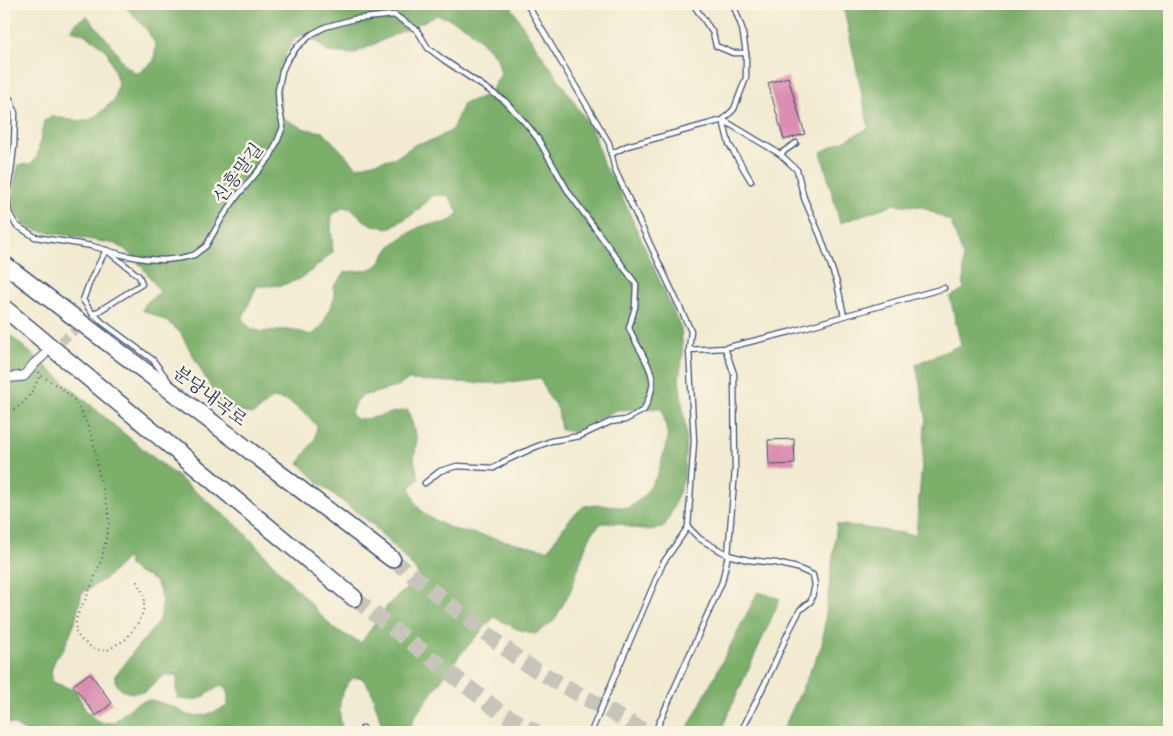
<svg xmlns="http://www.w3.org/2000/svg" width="1173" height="736" font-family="'IM FELL DW Pica','Noto Serif KR',serif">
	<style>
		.forest { fill: #7baf6b; stroke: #4b6f64; fill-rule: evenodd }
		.building { fill: #dc8eb0 }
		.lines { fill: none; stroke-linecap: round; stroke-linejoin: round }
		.street-tunnel { stroke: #c7c5ba; stroke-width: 9; stroke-dasharray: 9 4.5; stroke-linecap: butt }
		.highway-tunnel { stroke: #c7c5ba; stroke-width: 16; stroke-dasharray: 16 8; stroke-linecap: butt }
		.lane-casing { stroke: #3b4b6f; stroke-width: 7 }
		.street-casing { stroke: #3b4b6f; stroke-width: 11 }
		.highway-casing { stroke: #3b4b6f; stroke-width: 19 }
		.path { stroke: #3b4b6f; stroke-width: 2; stroke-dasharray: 1 4; stroke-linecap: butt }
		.lane { stroke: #fff; stroke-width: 4.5 }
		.street { stroke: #fff; stroke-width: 9 }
		.highway { stroke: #fff; stroke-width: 16 }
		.labels { text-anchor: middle; stroke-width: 5; stroke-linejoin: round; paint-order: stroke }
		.street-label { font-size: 18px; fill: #1b2f5e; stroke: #fcf5e5 }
	</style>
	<rect width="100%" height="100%" fill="#fcf5e5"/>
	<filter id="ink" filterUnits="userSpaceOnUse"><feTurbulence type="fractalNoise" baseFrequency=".02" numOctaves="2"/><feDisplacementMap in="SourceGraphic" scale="10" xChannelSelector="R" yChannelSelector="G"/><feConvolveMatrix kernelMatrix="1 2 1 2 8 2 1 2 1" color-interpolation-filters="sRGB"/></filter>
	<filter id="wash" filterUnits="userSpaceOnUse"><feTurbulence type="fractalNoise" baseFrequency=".0096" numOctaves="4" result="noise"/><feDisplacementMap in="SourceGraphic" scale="20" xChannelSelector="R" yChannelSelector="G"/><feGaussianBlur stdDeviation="1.12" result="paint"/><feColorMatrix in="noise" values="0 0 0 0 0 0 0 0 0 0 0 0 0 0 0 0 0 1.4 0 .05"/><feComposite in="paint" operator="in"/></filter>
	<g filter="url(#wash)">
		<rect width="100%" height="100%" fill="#f2ebd1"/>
		<!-- forest -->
		<g class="forest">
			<path d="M123 4H508L511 6 525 30 574 102 592 130 598 147 604 167 615 181 681 329 683 353 679 379 686 432 684 479 671 513 664 527 649 530 633 528 618 523H602L592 533 585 548 571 590 554 621 535 634 517 629 494 617 458 657 415 716 408 732H384L371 690 362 678H353C336 696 339 709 342 732H26L13 724 4 722V330L116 427 238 526 333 628 361 643 388 605 419 577 415 569 372 524 319 483 299 463 315 439 317 426 306 414 288 401 273 398 254 414 237 412 225 406 217 399 181 334C171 321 156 316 142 310L147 302 160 292C149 276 134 252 115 244L31 229C28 226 23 224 21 221 8 206 14 182 19 165L30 164 37 157 44 121 53 116 69 120 88 121 101 112 115 99 118 82 107 51 94 40 82 33 71 30 78 21 87 16 111 44 124 64 137 74 154 61 156 45 147 30ZM437 15 450 19 468 28 497 58 501 74 489 94 463 104 452 130 434 140 416 144 397 157 357 167 323 132 305 129 282 118 279 86 281 73 286 53 295 38 302 35 317 41 327 52 353 54ZM434 195 449 196 458 212C451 228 433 221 420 227 411 232 401 237 393 244 385 251 382 266 370 269 362 271 354 271 346 272L333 287 335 297 322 326 312 335 294 330H277L262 332 250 328 242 319 257 286C265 286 274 286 282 285 303 281 317 266 333 252L331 227 332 215 343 207 352 209 365 221 373 225 389 228 413 214ZM540 378 547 394 558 409 561 430 573 432 617 410 660 408 663 412 668 438 658 474 643 497 629 508 600 505 584 506 568 521 548 550 452 529 427 516 416 505 410 488 419 479 414 460 417 439 408 410C389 412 374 420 355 419L351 412 355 403 362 396 396 387 408 380 475 383H502ZM128 557 129 566C131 568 133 570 135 571 142 576 149 575 155 582 159 586 160 592 161 597 166 620 151 631 137 647 129 657 125 666 115 675 114 689 127 695 139 692 142 692 145 692 147 690 154 686 157 677 166 675 169 674 175 676 178 676L176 688 178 698C199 704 204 696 221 685L228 690V706C218 711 198 719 187 715 184 714 181 710 178 709 172 706 154 700 148 700 134 702 123 715 113 723L98 722 85 709 76 691 53 682 51 672 55 660 64 648 75 622 82 593 106 578Z"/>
			<polygon points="843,4 1169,4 1169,732 782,732 822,645 837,524 916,535 926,416 916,364 961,345 950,297 964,289 963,256 951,222 923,207 894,204 840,223 821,152 869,128"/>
			<polygon points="758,592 780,599 720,732 686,732"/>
		</g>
		<g id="blocks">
			<!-- building -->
			<g class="building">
				<polygon points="788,77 805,134 784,140 768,83"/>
				<polygon points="794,439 795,464 769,465 768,440"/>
				<polygon points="90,673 112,703 96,716 73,685"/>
			</g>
		</g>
	</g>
	<g filter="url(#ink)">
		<use href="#blocks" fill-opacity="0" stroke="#3b4b6f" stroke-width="1"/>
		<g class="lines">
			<!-- street-tunnel -->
			<polyline class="street-tunnel" points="51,350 93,315"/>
			<!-- highway-tunnel -->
			<g class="highway-tunnel">
				<polyline points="392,559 524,663 646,732"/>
				<polyline points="354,598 500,712 536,732"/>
			</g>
			<defs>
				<g id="lane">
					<polyline points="527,4 609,143 615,170 691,331 689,350 694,441 688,527 700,539 728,555 722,582 655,732"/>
					<polyline points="693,4 713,33 716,46 733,53 746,53"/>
					<polyline points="733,4 742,28 746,53 746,78 734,109 723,120 729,144 751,181"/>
					<path d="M4 89 11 101 15 113 14 146 11 172 7 192 9 213 16 225 35 237 92 246 123 255 146 259 164 260 181 258 194 255 206 246 222 218 238 195 270 157 277 142 283 127 279 107 278 91 282 71 287 60 297 47 312 34 325 27 354 19 394 15 417 30 428 48 444 60 505 101 528 126 538 139 569 193 636 284 635 307 629 328C635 344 656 371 652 387 651 395 647 402 644 410L625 420 610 422 580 436 551 441 533 448 503 462 494 468 457 466 440 471 425 483"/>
					<polyline points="611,154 627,146 723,120 780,154 797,170 804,198 820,235 837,283 844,316 790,332 725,348"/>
					<polyline points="780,154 796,143"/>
					<polyline points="93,315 94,314 142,284 139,276 106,250 90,281 83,300 92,313 94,314 102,322 153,360 168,380"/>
					<polyline points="844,316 944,288"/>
					<polyline points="689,350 725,348 734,374 735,470 728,555 748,560 776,563 797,568 813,575 815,585 811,601 800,610 788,633 772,669 741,732"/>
					<polyline points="363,728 366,732"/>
					<polyline points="591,732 663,563 688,527"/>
				</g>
				<polyline id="street" points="4,378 24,376 35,363 44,355"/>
				<g id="highway">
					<polyline points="4,264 392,559"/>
					<polyline points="4,308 354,598"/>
				</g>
			</defs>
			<!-- lane casing -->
			<use href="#lane" class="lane-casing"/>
			<!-- street casing -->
			<use href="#street" class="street-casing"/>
			<!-- highway casing -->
			<use href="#highway" class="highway-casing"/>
			<!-- path -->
			<g class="path">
				<polyline points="39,372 40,375 61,388 72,397 82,413 93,439 98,470 108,508 109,524 102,558 89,592 77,616 75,631 80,639 94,649 106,651 126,639 138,623 143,612 145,597 136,580"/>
				<path d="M4 411C24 410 33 391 40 375"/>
			</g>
			<!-- lane -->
			<use href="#lane" class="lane"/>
			<!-- street -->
			<use href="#street" class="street"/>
			<!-- highway -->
			<use href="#highway" class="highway"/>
		</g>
	</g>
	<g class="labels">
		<!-- street labels -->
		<g class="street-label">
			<text transform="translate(238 173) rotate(-53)" y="6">신흥말길</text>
			<text transform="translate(210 396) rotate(37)" y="6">분당내곡로</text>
		</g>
	</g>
	<!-- margin -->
	<rect width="1173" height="736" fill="none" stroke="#fcf5e5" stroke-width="20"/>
</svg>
